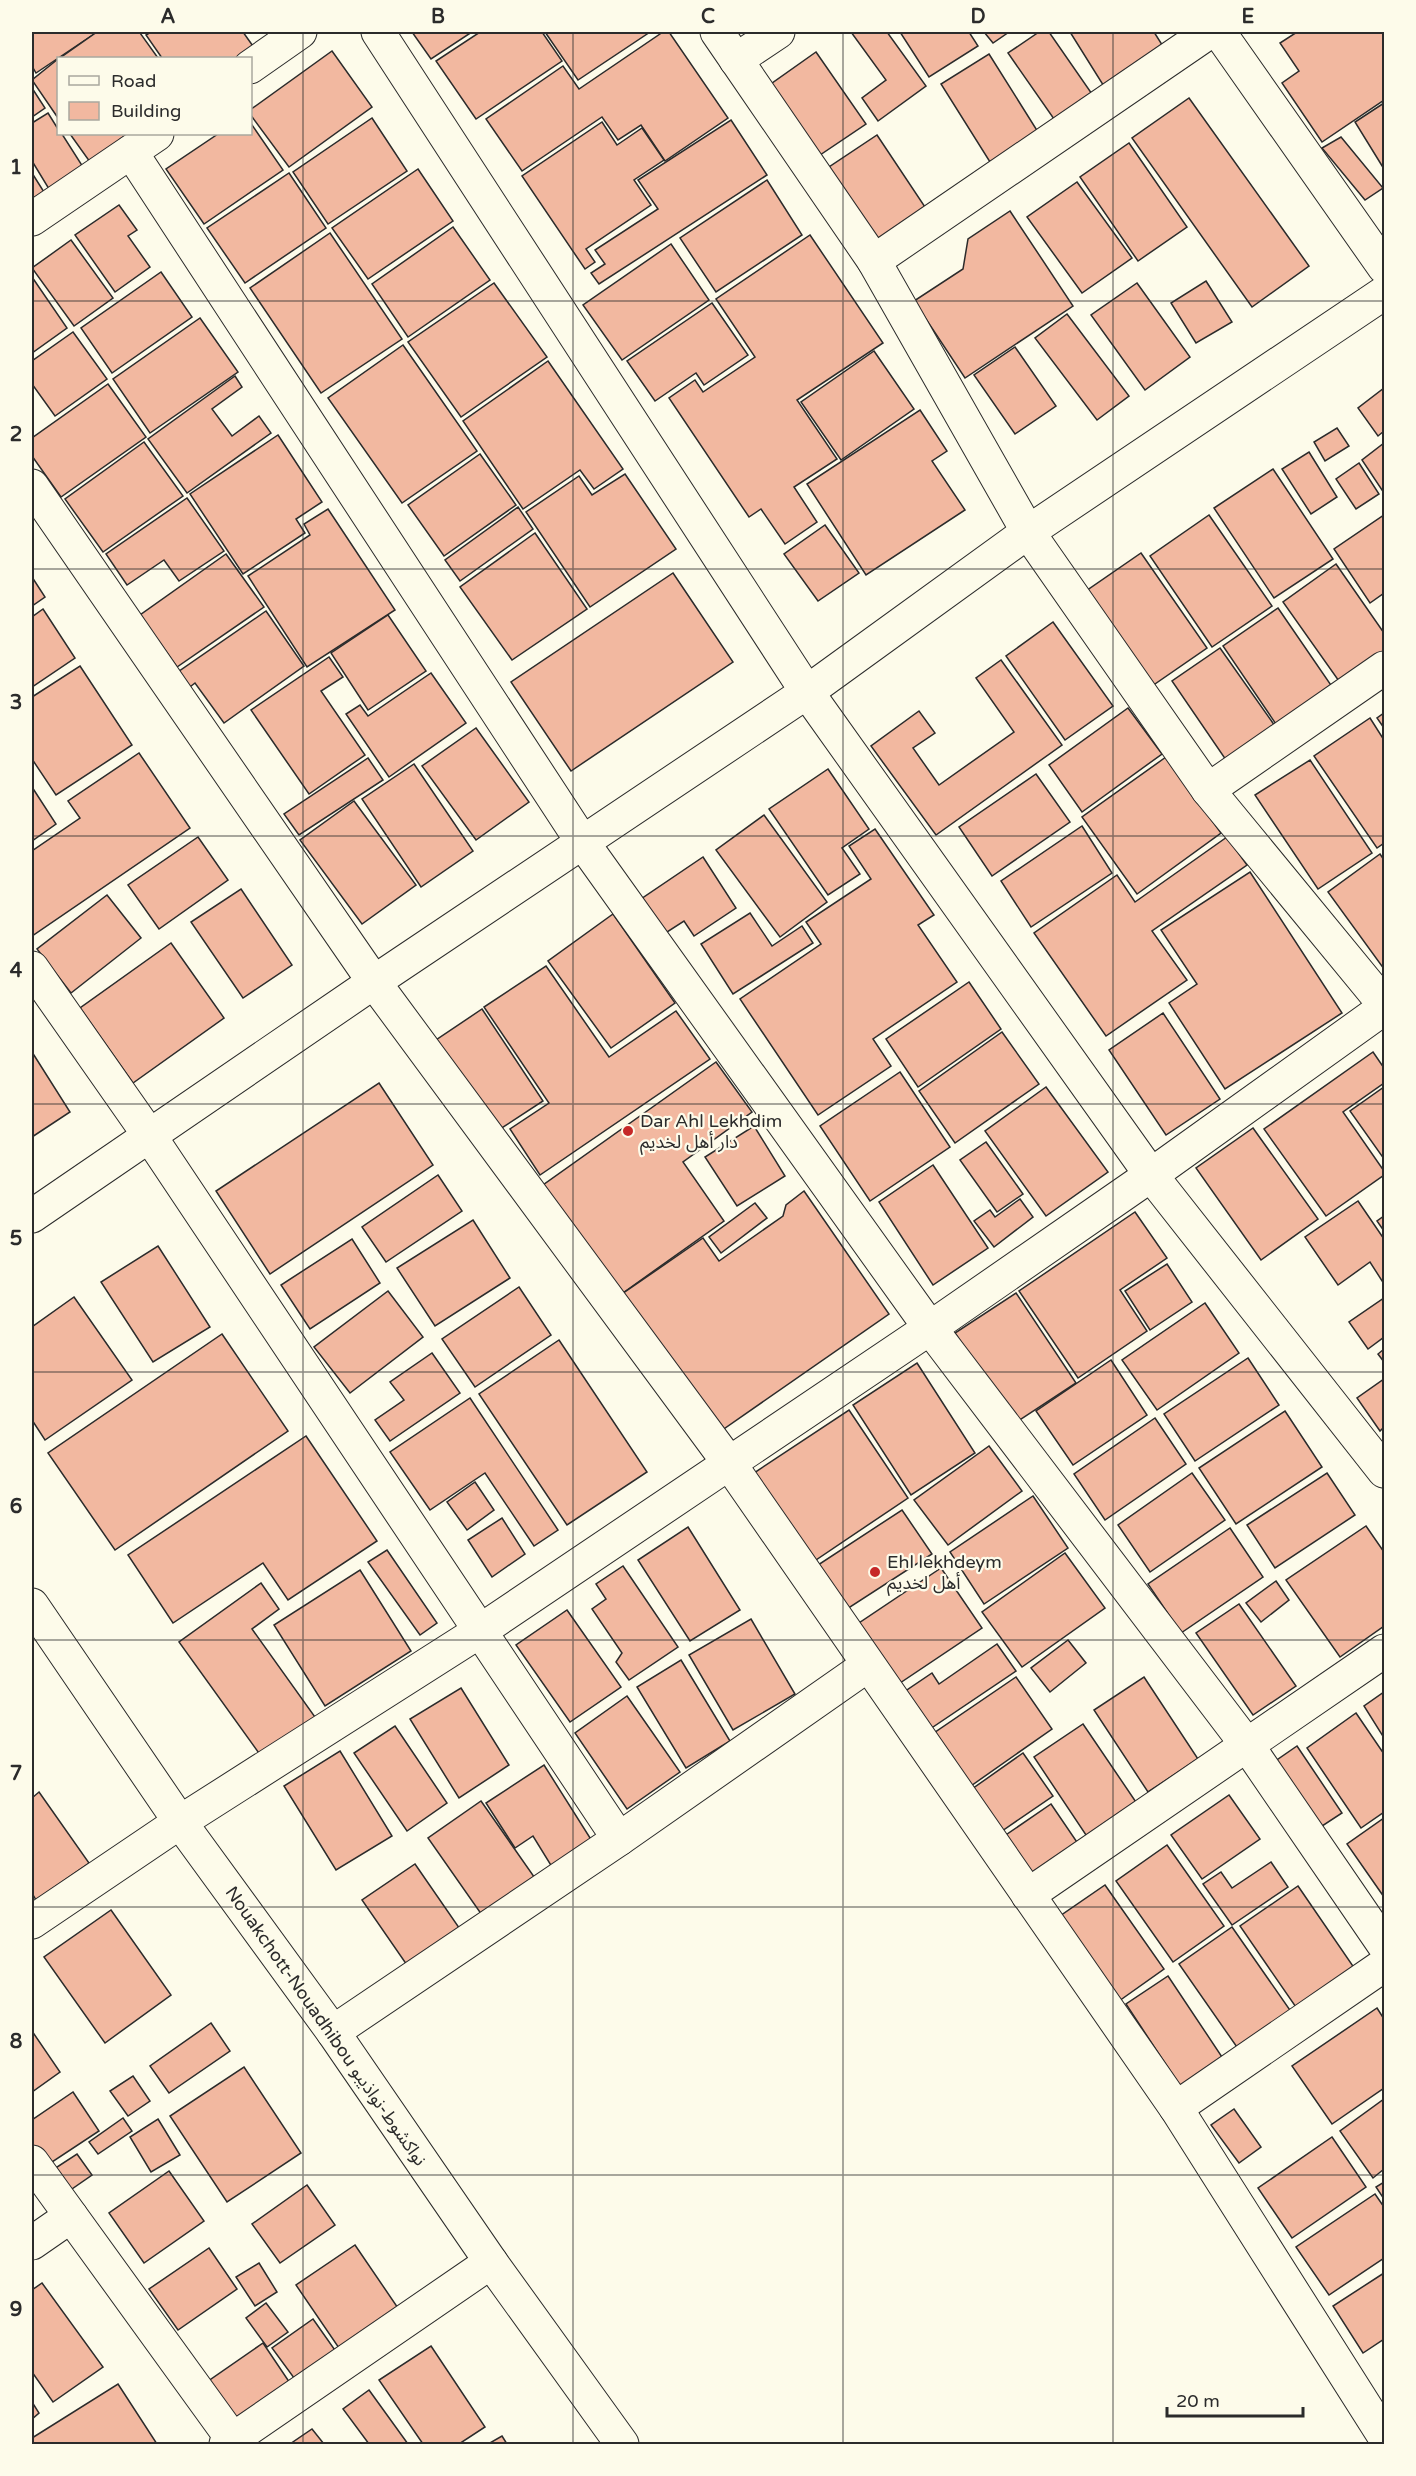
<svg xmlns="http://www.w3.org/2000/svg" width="1416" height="2476" font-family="'Varela Round','Noto Sans Arabic',sans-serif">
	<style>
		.building { fill: #f2b8a0; stroke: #2b2b2b; stroke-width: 1.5 }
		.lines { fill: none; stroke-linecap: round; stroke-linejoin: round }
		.minor-casing { stroke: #2b2b2b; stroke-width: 35 }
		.highway-casing { stroke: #2b2b2b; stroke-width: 35 }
		.minor { stroke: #fdfbea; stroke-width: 33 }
		.highway { stroke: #fdfbea; stroke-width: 33 }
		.grid { fill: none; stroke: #2b2b2b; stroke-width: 1.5; stroke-opacity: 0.55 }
		.poi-dot { fill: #c62828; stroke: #fdfbea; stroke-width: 2 }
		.labels { text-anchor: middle; stroke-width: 4.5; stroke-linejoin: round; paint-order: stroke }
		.poi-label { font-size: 18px; fill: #2b2b2b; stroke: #fdfbea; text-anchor: start }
		.street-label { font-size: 18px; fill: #2b2b2b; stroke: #fdfbea }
		.neatline { fill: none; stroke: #2b2b2b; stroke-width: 2 }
		.grid-label { font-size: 20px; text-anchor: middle; font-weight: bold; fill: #2b2b2b }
	</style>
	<rect width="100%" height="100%" fill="#fdfbea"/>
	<!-- building -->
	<g class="building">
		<polygon points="32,32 97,32 36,73 32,66"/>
		<polygon points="97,32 143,32 140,33 158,58 60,58"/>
		<polygon points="151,32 243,32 255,49 241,58 162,58 146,35"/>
		<polygon points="412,32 472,32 431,59"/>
		<polygon points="480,32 542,32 562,61 476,119 436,61"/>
		<polygon points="545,32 650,32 578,80"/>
		<polygon points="663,32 669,32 728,118 665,161 641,125 618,140 602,117 522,171 486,119 563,66 579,89"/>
		<polygon points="851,32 887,32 926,86 878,121 862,98 886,80"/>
		<polygon points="900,32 969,32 978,46 929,77"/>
		<polygon points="984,32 1009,32 993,43"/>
		<polygon points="1039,32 1049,32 1092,94 1054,119 1008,53"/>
		<polygon points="1070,32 1154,32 1166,51 1105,88"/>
		<polygon points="1297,32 1384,32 1384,100 1322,142 1282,83 1299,71 1280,43"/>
		<polygon points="332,51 372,107 289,167 250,114 250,110"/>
		<polygon points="816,52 866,124 817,157 768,86"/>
		<polygon points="989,54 1038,132 990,162 941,84"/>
		<polygon points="58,59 58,118 32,80"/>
		<polygon points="32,88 45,108 32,117"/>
		<polygon points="1189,98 1309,266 1252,307 1132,138"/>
		<polygon points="1384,103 1384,169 1355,122"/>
		<polygon points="48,113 58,129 58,134 62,134 83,167 49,189 32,161 32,123"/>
		<polygon points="372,118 407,171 328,224 293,172"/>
		<polygon points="731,120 767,175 599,284 591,273 605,264 595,250 658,209 638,180"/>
		<polygon points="250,122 283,170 204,224 166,169 218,134 250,134"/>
		<polygon points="602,122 617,145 642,128 664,160 634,180 651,205 586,249 595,262 585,269 522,176"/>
		<polygon points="70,134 130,134 90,162"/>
		<polygon points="877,135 927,210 877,244 826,169"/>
		<polygon points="1341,137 1383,188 1365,200 1322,148"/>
		<polygon points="1129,143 1187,227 1138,261 1080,177"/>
		<polygon points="418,169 453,221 368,279 332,228"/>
		<polygon points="32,173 44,192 32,200"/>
		<polygon points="289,173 326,228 245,283 207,228"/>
		<polygon points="767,180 802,235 716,292 680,238"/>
		<polygon points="1077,182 1132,258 1082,293 1027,217"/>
		<polygon points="119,205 137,230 128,236 150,267 115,292 75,235"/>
		<polygon points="1010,211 1073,306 965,378 914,301 963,269 968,239"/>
		<polygon points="453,227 490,280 408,337 372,284"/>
		<polygon points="330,233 402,339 321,393 250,288"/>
		<polygon points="810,235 883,343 797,400 837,459 794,487 817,522 785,544 761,509 749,517 669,398 695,380 703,392 755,357 716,299"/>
		<polygon points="71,240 113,298 74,326 32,268"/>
		<polygon points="671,244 709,300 622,360 583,305"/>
		<polygon points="161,272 192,317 112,373 81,328"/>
		<polygon points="32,277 67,328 32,353"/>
		<polygon points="1206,281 1232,322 1196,343 1171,303"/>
		<polygon points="494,283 547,357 461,417 408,342"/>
		<polygon points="1137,283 1190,357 1145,390 1091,315"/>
		<polygon points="712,303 748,355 704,385 696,373 655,401 627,361"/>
		<polygon points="1067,314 1129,396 1097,420 1035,338"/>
		<polygon points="200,318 238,372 150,433 113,379"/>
		<polygon points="73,332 107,379 55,416 32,384 32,361"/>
		<polygon points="403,345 477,451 402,503 328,398"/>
		<polygon points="1015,347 1056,406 1015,434 974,375"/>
		<polygon points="874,351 914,409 841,460 801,402"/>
		<polygon points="548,361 623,469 594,489 580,470 523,509 463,421"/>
		<polygon points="235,376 242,387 212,409 232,436 259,416 271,433 187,493 148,439"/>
		<polygon points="108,384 146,437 61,497 32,456 32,438"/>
		<polygon points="1384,388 1384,431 1378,436 1358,408"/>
		<polygon points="920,410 947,451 932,461 965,510 866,575 807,484"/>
		<polygon points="1337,428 1349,446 1325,461 1314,442"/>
		<polygon points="278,435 322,502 296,519 305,533 243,574 190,494"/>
		<polygon points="144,442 183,496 103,552 65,499"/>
		<polygon points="1384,443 1384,493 1362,460"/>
		<polygon points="1309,452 1337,497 1311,514 1282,469"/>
		<polygon points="480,454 516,505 444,556 408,505"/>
		<polygon points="1359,463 1379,494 1356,509 1336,479"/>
		<polygon points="1273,469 1333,559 1274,598 1214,508"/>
		<polygon points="625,474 676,549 590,607 526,512 579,476 592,495"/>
		<polygon points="187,498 224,551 179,581 164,560 127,585 106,554"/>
		<polygon points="518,507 533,529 460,581 445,560"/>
		<polygon points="328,509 395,610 307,667 248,576 310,535 304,524"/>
		<polygon points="1209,515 1272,606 1212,647 1150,556"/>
		<polygon points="1384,515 1384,593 1370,603 1334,549"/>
		<polygon points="825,525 859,573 818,601 784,554"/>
		<polygon points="535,533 587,609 512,660 460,587"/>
		<polygon points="1141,553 1207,648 1152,686 1086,591"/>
		<polygon points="226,554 264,607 177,667 140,615"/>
		<polygon points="1336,564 1384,633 1384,653 1341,684 1283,602"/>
		<polygon points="673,573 733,662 571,771 511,682"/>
		<polygon points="32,577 45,597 32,606"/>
		<polygon points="1278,608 1335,691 1280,730 1223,646"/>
		<polygon points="43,609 75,658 32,687 32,617"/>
		<polygon points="266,611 304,666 224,723 195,683 186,690 175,674"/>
		<polygon points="388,615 426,671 368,710 331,653"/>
		<polygon points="1053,622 1113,706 1065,740 1006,656"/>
		<polygon points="1220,648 1275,726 1226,760 1172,681"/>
		<polygon points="329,657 343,677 321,691 365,755 309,794 251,710"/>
		<polygon points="1001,660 1062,745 936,835 871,746 919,711 935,733 913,748 939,785 1014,732 976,678"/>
		<polygon points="80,666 132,745 56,795 32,759 32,697"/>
		<polygon points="431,673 466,723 389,777 346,714 360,705 368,716"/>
		<polygon points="1128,708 1162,754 1082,812 1049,765"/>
		<polygon points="1384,713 1384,728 1377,718"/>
		<polygon points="1370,718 1384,740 1384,843 1377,848 1314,756"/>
		<polygon points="476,728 529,802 476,840 422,766"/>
		<polygon points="139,753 190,828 32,936 32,851 80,818 68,801"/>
		<polygon points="1166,757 1221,833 1137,894 1082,817"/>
		<polygon points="368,758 383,780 299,835 284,814"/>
		<polygon points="1310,760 1372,853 1318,889 1255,795"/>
		<polygon points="414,764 473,851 421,887 362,799"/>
		<polygon points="828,769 869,829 842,848 860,874 828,895 769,809"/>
		<polygon points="1036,774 1070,822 992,876 959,827"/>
		<polygon points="32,787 56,824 32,841"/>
		<polygon points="354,801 416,885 362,924 300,840"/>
		<polygon points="764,815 827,902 780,937 716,850"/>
		<polygon points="1082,826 1112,873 1031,927 1001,881"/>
		<polygon points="875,829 934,915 918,925 957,982 873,1039 891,1066 818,1115 740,999 821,944 806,922 871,879 849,846"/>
		<polygon points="198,837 228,880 159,929 128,885"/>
		<polygon points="1227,837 1247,865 1152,931 1187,980 1106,1036 1034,933 1117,875 1135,902"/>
		<polygon points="1380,854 1384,860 1384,969 1328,892"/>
		<polygon points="703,857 736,908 694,936 684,921 664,934 641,899"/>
		<polygon points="1250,872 1342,1013 1225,1089 1169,1003 1197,984 1161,930"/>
		<polygon points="241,889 292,965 243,998 191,922"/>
		<polygon points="107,895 141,938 71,993 37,949"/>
		<polygon points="750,913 772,946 802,926 813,943 733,994 701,944"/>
		<polygon points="613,914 675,1003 611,1048 548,961"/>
		<polygon points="171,943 224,1018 133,1083 80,1008"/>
		<polygon points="546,966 609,1057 676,1011 710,1059 540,1175 510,1129 549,1103 484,1007"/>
		<polygon points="969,982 1001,1029 918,1087 886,1039"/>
		<polygon points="482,1009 543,1101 494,1133 433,1042"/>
		<polygon points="1163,1013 1220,1099 1166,1135 1109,1050"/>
		<polygon points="1002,1032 1039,1084 955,1143 919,1091"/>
		<polygon points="32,1052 70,1112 32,1137"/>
		<polygon points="1373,1052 1384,1068 1384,1083 1343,1112 1384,1171 1384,1175 1326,1216 1264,1129"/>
		<polygon points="716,1062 752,1112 683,1162 724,1221 620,1295 543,1185"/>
		<polygon points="900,1072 950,1147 870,1201 820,1126"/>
		<polygon points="379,1083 433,1165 270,1274 216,1191"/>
		<polygon points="1046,1087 1108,1172 1046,1216 985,1131"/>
		<polygon points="1384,1087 1384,1159 1350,1111"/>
		<polygon points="754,1126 785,1176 737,1206 705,1157"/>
		<polygon points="1253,1128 1318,1219 1261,1260 1196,1168"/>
		<polygon points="986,1142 1023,1194 997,1212 960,1160"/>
		<polygon points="933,1165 988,1248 933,1285 879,1202"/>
		<polygon points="438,1175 462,1211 386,1262 362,1227"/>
		<polygon points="804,1191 889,1314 718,1433 622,1294 703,1238 719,1261 783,1216 786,1205"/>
		<polygon points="1020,1199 1033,1217 994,1247 974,1221 990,1210 995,1217"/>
		<polygon points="1358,1201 1384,1239 1384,1284 1370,1262 1338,1285 1305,1237"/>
		<polygon points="755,1203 767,1218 721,1253 709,1237"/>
		<polygon points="1135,1212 1167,1258 1120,1290 1147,1331 1078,1378 1019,1291"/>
		<polygon points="1384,1216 1384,1231 1377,1221"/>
		<polygon points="473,1220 510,1278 435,1326 397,1268"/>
		<polygon points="352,1239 380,1283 310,1329 281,1285"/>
		<polygon points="158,1246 210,1327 153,1362 101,1282"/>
		<polygon points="1167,1264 1192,1302 1150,1330 1125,1291"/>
		<polygon points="519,1287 551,1335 475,1387 442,1339"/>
		<polygon points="388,1291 423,1337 350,1393 314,1347"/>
		<polygon points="1016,1293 1076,1383 1015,1423 955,1333"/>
		<polygon points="74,1297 132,1380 45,1440 32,1420 32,1327"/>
		<polygon points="1384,1298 1384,1337 1368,1349 1349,1322"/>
		<polygon points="1205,1303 1239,1353 1157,1410 1122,1360"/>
		<polygon points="222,1334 288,1431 115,1550 48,1453"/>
		<polygon points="559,1340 647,1472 567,1525 479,1394"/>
		<polygon points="1384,1349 1384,1362 1378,1354"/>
		<polygon points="432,1353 460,1393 390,1441 375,1420 404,1400 390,1382"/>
		<polygon points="1248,1358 1279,1405 1195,1461 1164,1414"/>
		<polygon points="1111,1360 1147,1415 1073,1465 1036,1411"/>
		<polygon points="917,1363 975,1453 911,1495 853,1405"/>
		<polygon points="1384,1379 1384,1427 1380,1431 1357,1398"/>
		<polygon points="470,1398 558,1530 534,1546 485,1473 430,1510 390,1452"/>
		<polygon points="849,1410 908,1498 810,1564 751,1475"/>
		<polygon points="1285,1411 1322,1467 1236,1524 1199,1468"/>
		<polygon points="1155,1418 1186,1464 1105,1520 1074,1474"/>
		<polygon points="306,1436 377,1541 288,1600 263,1563 173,1623 128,1555"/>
		<polygon points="989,1446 1022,1491 948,1545 914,1500"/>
		<polygon points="1192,1473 1225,1520 1150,1572 1118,1525"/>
		<polygon points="1327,1473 1355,1515 1275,1568 1247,1525"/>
		<polygon points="475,1482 494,1510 467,1530 447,1502"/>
		<polygon points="1033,1496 1068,1548 984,1604 950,1552"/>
		<polygon points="902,1510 932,1554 847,1609 818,1565"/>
		<polygon points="502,1518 525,1554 492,1577 468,1540"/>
		<polygon points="1366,1526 1384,1552 1384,1626 1340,1657 1286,1580"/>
		<polygon points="688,1527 740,1610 690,1641 638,1560"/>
		<polygon points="1230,1528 1263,1577 1181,1633 1148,1584"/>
		<polygon points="387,1550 437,1623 420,1635 368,1562"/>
		<polygon points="1065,1553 1105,1608 1022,1667 982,1612"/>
		<polygon points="623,1566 678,1647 629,1680 616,1662 622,1653 592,1609 606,1599 596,1584"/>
		<polygon points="941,1568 982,1628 894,1687 853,1627"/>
		<polygon points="360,1570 411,1651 325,1706 274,1625"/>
		<polygon points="1276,1581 1289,1600 1261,1622 1246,1603"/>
		<polygon points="261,1583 279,1609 252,1629 315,1717 261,1756 179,1642"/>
		<polygon points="1239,1604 1296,1686 1253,1715 1196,1633"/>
		<polygon points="567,1610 621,1687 570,1722 516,1645"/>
		<polygon points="751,1619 795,1694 733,1730 689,1655"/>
		<polygon points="1068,1640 1086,1663 1050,1692 1031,1668"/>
		<polygon points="997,1644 1016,1671 930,1729 904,1692 932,1673 939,1684"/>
		<polygon points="681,1660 730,1741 686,1768 637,1687"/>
		<polygon points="1016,1677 1052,1729 968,1788 931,1735"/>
		<polygon points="1144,1677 1198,1759 1148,1792 1094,1710"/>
		<polygon points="461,1688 509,1765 459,1798 410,1719"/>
		<polygon points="1384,1692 1384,1738 1364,1706"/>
		<polygon points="627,1696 680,1772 627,1809 575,1733"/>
		<polygon points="1356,1713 1384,1754 1384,1812 1361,1828 1307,1748"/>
		<polygon points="1083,1724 1140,1808 1090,1841 1034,1757"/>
		<polygon points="395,1726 447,1803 407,1831 354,1753"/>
		<polygon points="1297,1746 1342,1813 1313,1832 1268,1766"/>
		<polygon points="340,1751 392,1836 336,1870 284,1786"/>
		<polygon points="1023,1753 1053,1796 1002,1831 972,1789"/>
		<polygon points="544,1765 592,1841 552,1867 533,1836 515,1848 486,1803"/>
		<polygon points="39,1792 89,1863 36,1900 32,1893 32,1798"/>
		<polygon points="1229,1795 1260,1839 1202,1879 1171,1835"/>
		<polygon points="481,1801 537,1881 484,1918 428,1838"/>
		<polygon points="1051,1804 1081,1848 1030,1884 1000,1839"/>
		<polygon points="1384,1818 1384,1897 1347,1844"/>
		<polygon points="1167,1845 1224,1926 1173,1962 1116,1881"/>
		<polygon points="1271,1862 1288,1887 1232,1925 1203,1884 1221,1872 1232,1888"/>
		<polygon points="415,1864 462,1932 409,1968 362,1900"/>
		<polygon points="1105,1885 1164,1969 1119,2001 1060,1916"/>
		<polygon points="1298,1886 1357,1972 1300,2013 1240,1926"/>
		<polygon points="111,1910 171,1995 105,2043 44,1957"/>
		<polygon points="1232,1927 1292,2013 1239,2050 1179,1964"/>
		<polygon points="1168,1976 1224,2060 1182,2089 1126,2004"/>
		<polygon points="1377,2008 1384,2019 1384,2088 1332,2124 1292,2066"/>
		<polygon points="211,2023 230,2051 169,2093 150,2066"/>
		<polygon points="32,2031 60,2072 32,2092"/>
		<polygon points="244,2067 301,2153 227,2202 170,2116"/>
		<polygon points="133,2076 150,2101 128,2116 110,2091"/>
		<polygon points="73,2092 99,2131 40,2170 32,2158 32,2120"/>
		<polygon points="1384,2099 1384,2169 1373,2178 1340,2131"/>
		<polygon points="1234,2109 1261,2147 1239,2163 1211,2125"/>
		<polygon points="123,2118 132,2131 98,2154 89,2142"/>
		<polygon points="158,2119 180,2155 151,2172 130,2137"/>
		<polygon points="1332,2137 1366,2187 1292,2238 1258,2188"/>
		<polygon points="77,2154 92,2175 69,2191 54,2169"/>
		<polygon points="169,2171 204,2221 144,2263 109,2213"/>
		<polygon points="1384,2182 1384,2199 1376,2187"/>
		<polygon points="307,2185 335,2225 280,2263 252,2224"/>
		<polygon points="1375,2194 1384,2207 1384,2258 1329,2295 1296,2247"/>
		<polygon points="355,2245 400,2311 341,2351 296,2285"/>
		<polygon points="209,2248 237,2289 178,2330 149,2289"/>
		<polygon points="259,2263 277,2292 255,2306 236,2277"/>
		<polygon points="1384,2273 1384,2339 1363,2353 1333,2306"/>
		<polygon points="42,2283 103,2367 53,2402 32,2372 32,2290"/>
		<polygon points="266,2303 288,2332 267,2347 246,2318"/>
		<polygon points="313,2319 337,2353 297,2382 272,2348"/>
		<polygon points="263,2343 294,2389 235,2429 204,2384"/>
		<polygon points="431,2346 485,2427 459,2444 423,2444 379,2380"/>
		<polygon points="118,2384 157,2444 32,2444 32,2438"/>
		<polygon points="369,2390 408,2444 369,2444 343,2409"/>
		<polygon points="32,2402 39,2413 32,2419"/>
		<polygon points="312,2429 324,2444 290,2444"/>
		<polygon points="502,2436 507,2444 488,2444"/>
	</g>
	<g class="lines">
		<defs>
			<g id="minor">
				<polyline points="378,32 807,692 1151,1175 1384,1471"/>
				<polyline points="717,32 874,261 1028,532 1208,790 1384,1004"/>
				<polyline points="1219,32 1384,267"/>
				<polyline points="736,60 778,32"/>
				<polyline points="250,67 300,32"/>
				<polyline points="131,152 583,843 930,1328 1247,1745 1384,1945"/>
				<polyline points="32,219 157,134"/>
				<polyline points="874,261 1209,32"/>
				<polyline points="32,486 374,982 729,1463 1176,2108 1384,2436"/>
				<polyline points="1208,790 1384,668"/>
				<polyline points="32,968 149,1135 619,1839"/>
				<polyline points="32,1216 374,982 807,692 1028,532 1384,293"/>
				<polyline points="1028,1895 1384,1651"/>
				<polyline points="32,1922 180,1822 480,1631 930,1328 1151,1175 1384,1008"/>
				<polyline points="333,2032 619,1839 868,1665"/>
				<polyline points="1176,2108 1384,1965"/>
				<polyline points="32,2162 236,2444"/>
				<polyline points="32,2243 71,2216"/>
				<polyline points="226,2444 491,2262"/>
			</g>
			<polyline id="highway" points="32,1605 180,1822 333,2032 491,2262 622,2444"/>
		</defs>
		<!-- minor casing -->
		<use href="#minor" class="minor-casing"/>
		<!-- highway casing -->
		<use href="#highway" class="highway-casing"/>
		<!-- minor -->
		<use href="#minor" class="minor"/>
		<!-- highway -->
		<use href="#highway" class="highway"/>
	</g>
	<!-- grid -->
	<path class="grid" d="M303 32V2444M573 32V2444M843 32V2444M1113 32V2444M32 301H1384M32 569H1384M32 836H1384M32 1104H1384M32 1372H1384M32 1640H1384M32 1907H1384M32 2175H1384"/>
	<!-- markers -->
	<g class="poi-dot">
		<circle cx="628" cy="1131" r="6"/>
		<circle cx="875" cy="1572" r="6"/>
	</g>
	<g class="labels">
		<!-- poi labels -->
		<g class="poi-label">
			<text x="640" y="1127">Dar Ahl Lekhdim<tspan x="640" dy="21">دار أهل لخديم</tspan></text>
			<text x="887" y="1568">Ehl lekhdeym<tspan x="887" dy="21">أهل لخديم</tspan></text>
		</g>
		<!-- street labels -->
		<g class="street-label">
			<text transform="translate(326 2026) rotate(55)" y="6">Nouakchott-Nouadhibou نواكشوط-نواذيبو</text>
		</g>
	</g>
	<!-- border -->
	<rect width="1416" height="2476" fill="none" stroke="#fdfbea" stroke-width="66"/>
	<!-- legend -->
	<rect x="57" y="57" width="195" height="78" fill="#fdfbea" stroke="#a9a89e" stroke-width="1.5"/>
	<rect x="69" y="76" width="30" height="9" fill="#fdfbea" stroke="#a9a89e" stroke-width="1.5"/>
	<text x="111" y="87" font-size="18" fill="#2b2b2b">Road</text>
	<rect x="69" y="102" width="30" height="18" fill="#f2b8a0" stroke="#a9a89e" stroke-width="1.5"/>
	<text x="111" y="117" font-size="18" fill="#2b2b2b">Building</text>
	<!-- scale -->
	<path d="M1167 2407v9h136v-9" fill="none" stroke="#2b2b2b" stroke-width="3"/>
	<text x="1176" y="2407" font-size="18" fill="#2b2b2b" stroke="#fdfbea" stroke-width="4.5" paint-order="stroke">20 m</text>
	<rect x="33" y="33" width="1350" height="2410" class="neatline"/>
	<g class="grid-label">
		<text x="168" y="23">A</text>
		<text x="438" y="23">B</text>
		<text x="708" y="23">C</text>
		<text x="978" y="23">D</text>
		<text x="1248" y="23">E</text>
		<text x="16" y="174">1</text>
		<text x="16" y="441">2</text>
		<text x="16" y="709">3</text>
		<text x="16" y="977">4</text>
		<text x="16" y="1245">5</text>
		<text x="16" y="1513">6</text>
		<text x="16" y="1780">7</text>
		<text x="16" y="2048">8</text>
		<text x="16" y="2316">9</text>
	</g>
</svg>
